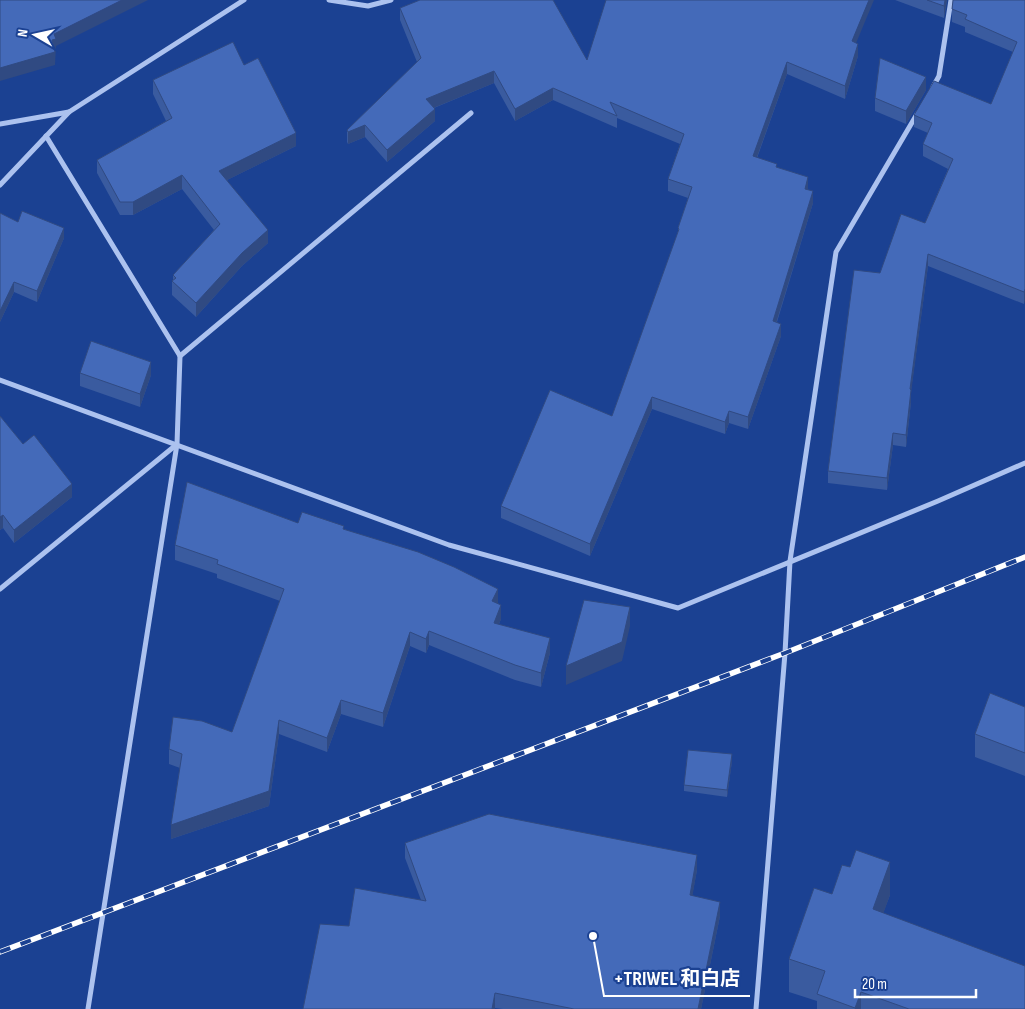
<svg xmlns="http://www.w3.org/2000/svg" width="1025" height="1009" font-family="'Sofia Sans Condensed','Noto Sans JP',sans-serif">
	<style>
		.lines { fill: none; stroke-linecap: round; stroke-linejoin: round }
		.street { stroke: #acc2ef; stroke-width: 5 }
		.rail-casing { stroke: #fff; stroke-width: 5.5 }
		.rail { stroke: #1b4192; stroke-width: 4; stroke-dasharray: 11; stroke-linecap: butt }
		.wall { fill: #3a5b9f }
		.shaded-wall { fill: #304a82 }
		.building { fill: #446ab9; stroke: #304a82 }
		.leader { fill: none; stroke: #fff; stroke-width: 2 }
		.callout-dot { fill: #fff; stroke: #1b4192; stroke-width: 2 }
		.callout-label { font-size: 20px; text-anchor: middle; font-weight: bold; fill: #fff; stroke: #1b4192; stroke-width: 4.5; stroke-linejoin: round; paint-order: stroke }
	</style>
	<rect width="100%" height="100%" fill="#1b4192"/>
	<g class="lines">
		<!-- street -->
		<g class="street">
			<polyline points="329,0 368,6 391,0"/>
			<polyline points="933,87 939,76 951,0"/>
			<polyline points="0,124 69,112"/>
			<polyline points="46,136 180,356 177,444 88,1009"/>
			<polyline points="0,185 69,112 244,0"/>
			<polyline points="180,356 471,113"/>
			<polyline points="0,380 449,545 678,608 938,501 1025,463"/>
			<polyline points="0,589 176,445"/>
			<polyline points="756,1009 785,653 790,561 836,252 917,114"/>
		</g>
		<defs>
			<polyline id="rail" points="0,952 785,653 1025,557"/>
		</defs>
		<!-- rail casing -->
		<use href="#rail" class="rail-casing"/>
		<!-- rail -->
		<use href="#rail" class="rail"/>
	</g>
	<!-- wall -->
	<g class="wall">
		<polygon points="895,0 947,0 944,18"/>
		<polygon points="1025,0 1024,304 928,266 911,390 911,402 906,447 893,445 887,490 828,483 828,471 880,273 925,223 948,169 923,156 923,144 928,133 914,127 914,115 991,104 1013,52 965,32 965,27 952,22 952,9"/>
		<polygon points="400,8 587,60 856,43 858,56 845,99 787,74 757,158 777,167 808,190 813,203 777,322 781,336 748,429 729,423 725,434 652,409 590,556 501,518 501,506 612,416 678,233 678,228 688,198 668,191 668,179 680,144 617,118 617,128 553,100 515,121 494,83 434,108 435,121 387,162 365,137 348,144 347,142 347,130 417,62 400,20"/>
		<polygon points="244,65 296,146 227,180 268,243 242,266 196,317 172,295 172,281 173,280 173,275 214,230 182,189 133,215 120,215 97,173 97,160 166,121 153,94 153,80"/>
		<polygon points="926,90 906,124 875,111 875,98"/>
		<polygon points="0,213 18,222 64,238 37,302 14,292 0,322"/>
		<polygon points="80,373 151,375 140,407 80,386"/>
		<polygon points="0,416 23,444 72,497 14,543 3,528 0,530"/>
		<polygon points="298,523 344,529 498,603 501,619 499,624 550,653 541,687 515,680 429,645 426,653 410,646 383,727 341,714 327,752 279,734 269,806 171,839 180,768 169,764 169,749 232,732 280,601 217,578 217,574 175,560 175,545"/>
		<polygon points="1025,707 1025,776 975,757 975,734"/>
		<polygon points="732,761 727,797 684,791 684,785"/>
		<polygon points="405,843 697,870 692,896 720,916 701,1009 503,1009 495,1008 495,1009 303,1009 349,926 421,900 405,858"/>
		<polygon points="832,894 890,895 883,913 1025,1009 817,1009 817,1001 789,992 789,959"/>
	</g>
	<!-- shaded-wall -->
	<g class="shaded-wall">
		<polygon points="122,0 148,0 56,46 55,65 0,81 0,68 52,40 54,34"/>
		<polygon points="869,0 874,0 852,53 852,41"/>
		<polygon points="945,0 947,0 944,18 944,6"/>
		<polygon points="858,44 858,56 845,99 845,86"/>
		<polygon points="787,62 787,74 753,168 753,156"/>
		<polygon points="494,71 494,83 426,111 426,99"/>
		<polygon points="926,77 926,90 906,124 906,111"/>
		<polygon points="553,88 553,100 515,121 515,109"/>
		<polygon points="435,109 435,121 387,162 387,150"/>
		<polygon points="365,125 365,137 348,144 348,132"/>
		<polygon points="296,133 296,146 219,184 219,171"/>
		<polygon points="182,175 182,189 133,215 133,202"/>
		<polygon points="808,177 808,190 805,189"/>
		<polygon points="813,191 813,203 773,333 773,321"/>
		<polygon points="64,228 64,238 37,302 37,291"/>
		<polygon points="268,230 268,243 242,266 196,317 196,303 242,253"/>
		<polygon points="928,254 928,266 910,401 910,389"/>
		<polygon points="14,282 14,292 0,322 0,311"/>
		<polygon points="1025,289 1025,301 1024,304 1024,292"/>
		<polygon points="781,324 781,336 748,429 748,417"/>
		<polygon points="151,362 151,375 140,407 140,394"/>
		<polygon points="911,390 911,402 906,447 906,435"/>
		<polygon points="652,397 652,409 590,556 590,544"/>
		<polygon points="729,411 729,423 725,434 725,422"/>
		<polygon points="893,433 893,445 887,490 887,478"/>
		<polygon points="72,484 72,497 14,543 14,530"/>
		<polygon points="3,515 3,528 0,530 0,517"/>
		<polygon points="498,589 498,603 492,615 492,601"/>
		<polygon points="501,605 501,619 494,637 494,623"/>
		<polygon points="630,607 630,626 622,661 566,685 566,666"/>
		<polygon points="429,631 429,645 426,653 426,639"/>
		<polygon points="410,632 410,646 383,727 383,713"/>
		<polygon points="550,638 550,653 541,687 541,673"/>
		<polygon points="341,700 341,714 327,752 327,738"/>
		<polygon points="279,720 279,734 269,806 171,839 171,825"/>
		<polygon points="732,754 732,761 727,797 727,790"/>
		<polygon points="697,855 697,870 690,910 690,895"/>
		<polygon points="890,862 890,895 873,942 873,909"/>
		<polygon points="720,902 720,916 701,1009 698,1009"/>
		<polygon points="861,992 861,1009 855,1009 855,1008"/>
		<polygon points="495,993 495,1009 492,1009"/>
	</g>
	<!-- building -->
	<g class="building">
		<polygon points="0,0 122,0 54,34 56,39 52,40 55,52 0,68"/>
		<polygon points="420,0 553,0 587,60 606,0 869,0 852,41 858,44 845,86 787,62 753,156 777,164 776,167 808,177 805,189 813,191 773,321 781,324 748,417 729,411 725,422 652,397 590,544 501,506 550,390 612,416 679,229 678,228 692,187 668,179 684,134 610,102 617,116 553,88 515,109 494,71 426,99 435,109 387,150 365,125 348,132 347,130 421,58 400,8"/>
		<polygon points="927,0 945,0 944,6"/>
		<polygon points="953,0 1025,0 1025,289 1024,292 928,254 910,389 911,390 906,435 893,433 887,478 828,471 854,270 880,273 901,214 925,223 953,159 923,144 932,123 914,115 934,81 991,104 1017,42 965,19 967,15 952,9"/>
		<polygon points="233,42 244,65 258,58 296,133 219,171 268,230 242,253 196,303 172,281 176,278 173,275 220,224 182,175 133,202 120,202 97,160 172,118 153,80"/>
		<polygon points="880,58 926,77 906,111 875,98"/>
		<polygon points="22,211 64,228 37,291 14,282 0,311 0,213 18,222"/>
		<polygon points="91,341 151,362 140,394 80,373"/>
		<polygon points="0,416 23,444 34,435 72,484 14,530 3,515 0,517"/>
		<polygon points="187,482 298,523 302,512 344,526 343,529 418,552 454,567 498,589 492,601 501,605 494,623 550,638 541,673 515,665 429,631 426,639 410,632 383,713 341,700 327,738 279,720 269,791 171,825 182,754 169,749 173,717 202,721 232,732 284,589 217,564 218,560 175,545"/>
		<polygon points="584,600 630,607 622,642 566,666"/>
		<polygon points="990,693 1025,707 1025,753 975,734"/>
		<polygon points="688,750 732,754 727,790 684,785"/>
		<polygon points="489,814 697,855 690,895 720,902 698,1009 574,1009 495,993 492,1009 303,1009 320,924 349,926 355,888 426,901 405,843"/>
		<polygon points="856,850 890,862 873,909 1025,966 1025,1009 909,1009 861,992 855,1008 817,994 825,971 789,959 814,888 832,894 842,865 850,867"/>
	</g>
	<!-- callouts -->
	<path class="leader" d="M593 936L604 996H750"/>
	<circle class="callout-dot" cx="593" cy="936" r="5"/>
	<g class="callout-label">
		<text x="677" y="985">+TRIWEL 和白店</text>
	</g>
	<!-- north arrow -->
	<g transform="translate(35 35) rotate(279)" stroke="#1b4192" stroke-width="4" paint-order="stroke">
	<path d="M0-4L9 19L0 12L-9 19Z" fill="#ffffff"/>
	<text y="-8" font-size="14" font-weight="bold" text-anchor="middle" fill="#ffffff">N</text>
	</g>
	<!-- scale -->
	<path d="M855 989v8h121v-8" fill="none" stroke="#ffffff" stroke-width="2.5"/>
	<text x="862" y="989" font-size="15" fill="#ffffff" stroke="#1b4192" stroke-width="4" paint-order="stroke">20 m</text>
</svg>
